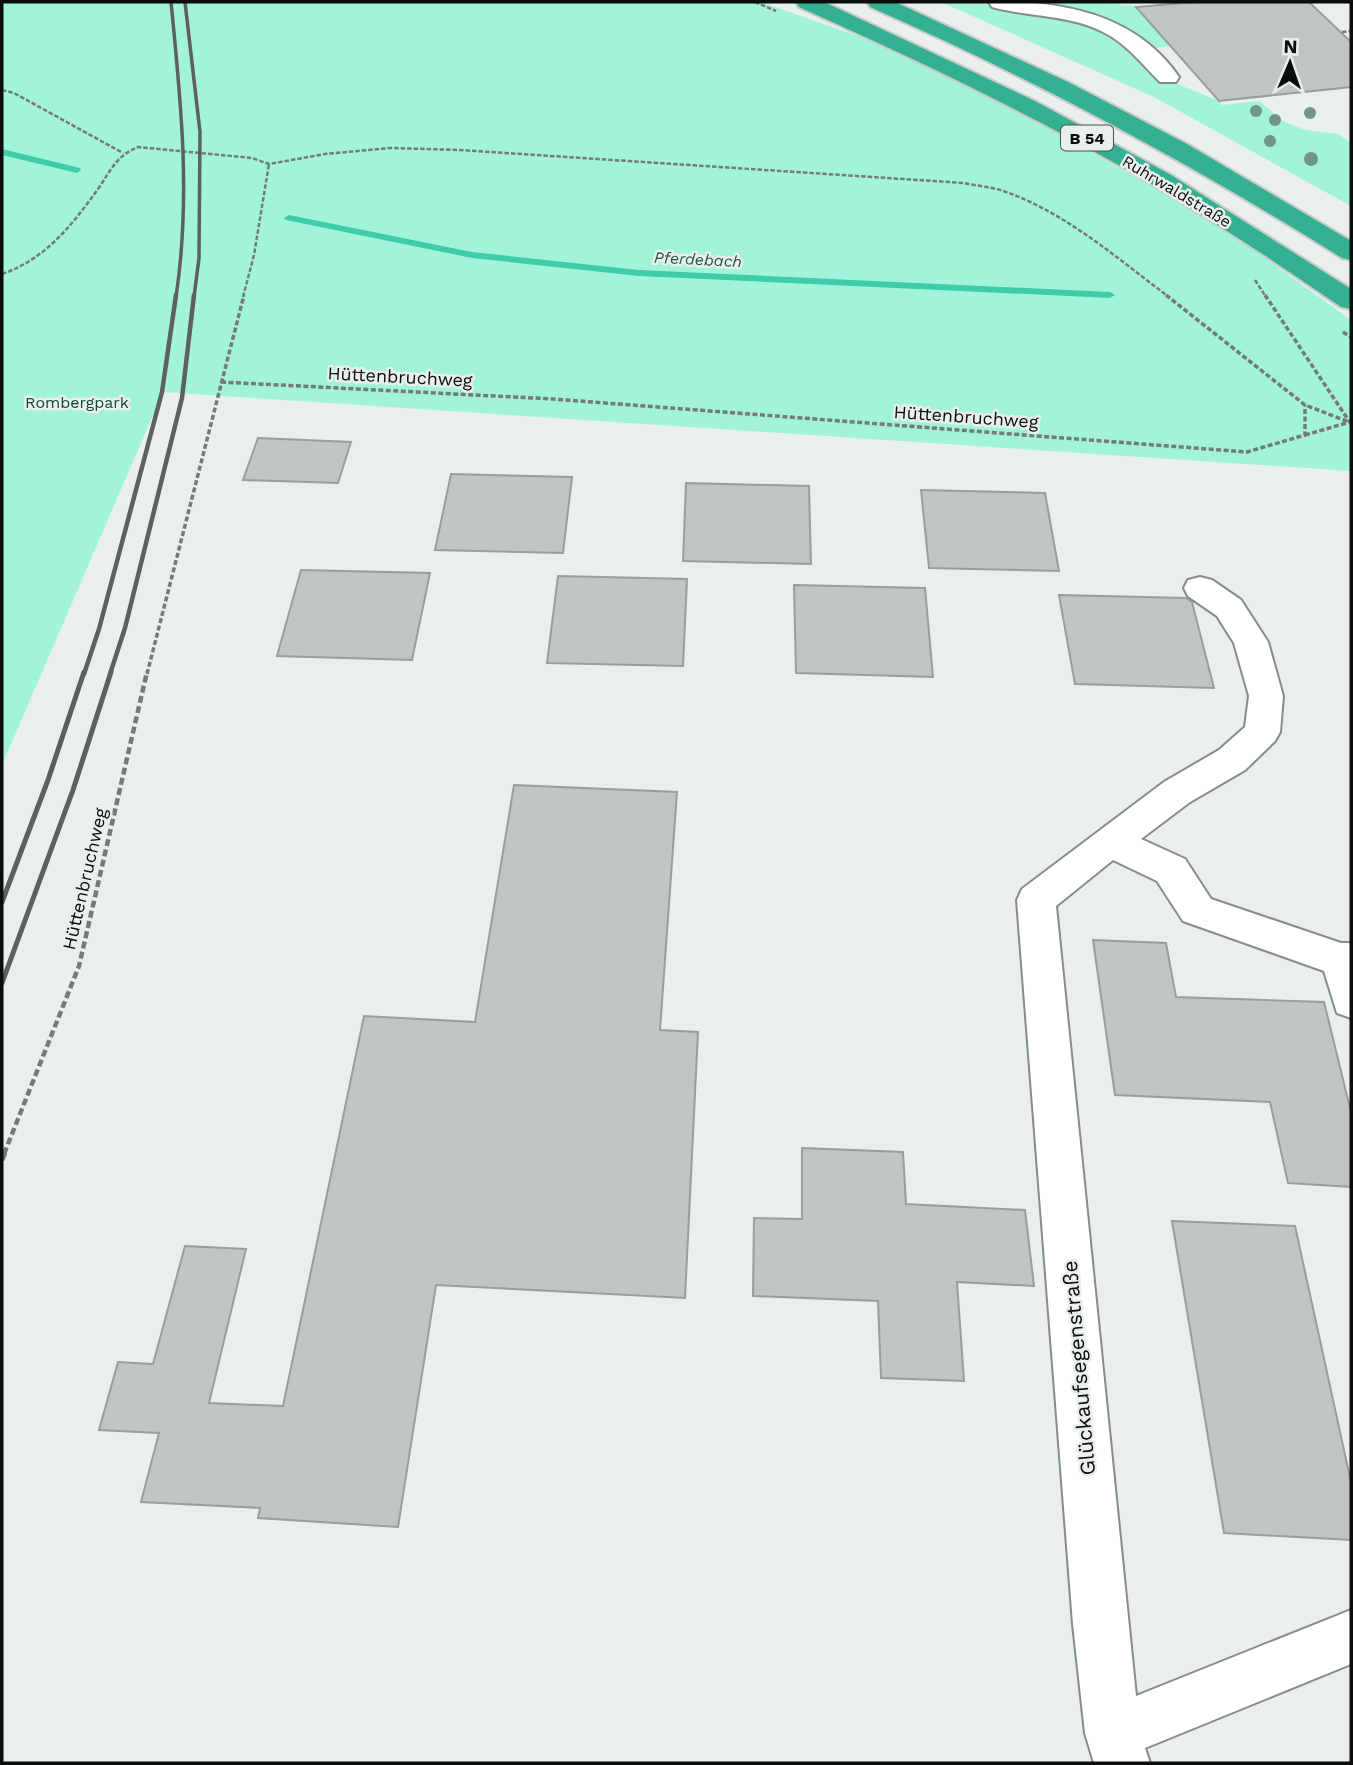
<svg xmlns="http://www.w3.org/2000/svg" width="1353" height="1765" font-family="'Work Sans',sans-serif">
	<style>
		.green { fill: #a1f4da }
		.lines { fill: none; stroke-linecap: round; stroke-linejoin: round }
		.stream { fill: #3ecca9; fill-rule: evenodd }
		.building { fill: #bec5c2; stroke: #989e9c; stroke-width: 2 }
		.minor-casing { stroke: #868c8a; stroke-width: 4 }
		.highway-casing { stroke: #c9caca; stroke-width: 4 }
		.path-far3 { stroke: #767978; stroke-width: 2.5; stroke-dasharray: 4.5 2; stroke-linecap: butt }
		.path-far2 { stroke: #767978; stroke-width: 3.5; stroke-dasharray: 5 2.5; stroke-linecap: butt }
		.path-far1 { stroke: #767978; stroke-width: 4.5; stroke-dasharray: 7 3.5; stroke-linecap: butt }
		.path { stroke: #767978; stroke-width: 5; stroke-dasharray: 9 4.5; stroke-linecap: butt }
		.minor { fill: #fff; fill-rule: evenodd }
		.highway { fill: #34b192; fill-rule: evenodd }
		.rail-far2 { stroke: #5d605f; stroke-width: 3.5 }
		.rail-far1 { stroke: #5d605f; stroke-width: 4.5 }
		.rail { stroke: #5d605f; stroke-width: 5 }
		.tree { fill: #71948c }
		.labels { text-anchor: middle; stroke-width: 5; stroke-linejoin: round; paint-order: stroke }
		.shield { fill: #e9efed; stroke: #4e5150; stroke-width: 2 }
		.shield-label { font-size: 16px; font-weight: bold; fill: #0b0d0c }
		.far-street-label { font-size: 16px; fill: #0b0d0c; stroke: #e9efed }
		.far-water-label { font-size: 16px; font-style: italic; fill: #205849; stroke: #e9efed }
		.far-park-label { font-size: 16px; fill: #0f4a3c; stroke: #e9efed }
		.street-label { font-size: 18px; fill: #0b0d0c; stroke: #e9efed }
		.near-street-label { font-size: 21px; fill: #0b0d0c; stroke: #e9efed }
	</style>
	<rect width="100%" height="100%" fill="#e9efed"/>
	<!-- green -->
	<g class="green">
		<polygon points="2,2 761,2 931,62 1216,223 1351,320 1351,471 163,392 2,765"/>
		<polygon points="941,2 987,2 1071,19 1107,30 1165,79 1219,101 1222,105 1259,101 1283,121 1305,130 1338,134 1351,143 1351,206 1154,97"/>
		<path d="M1017 2H1096L1135 6 1170 46 1150 49C1111 8 1068 14 1017 2Z"/>
	</g>
	<g class="lines">
		<!-- stream -->
		<g class="stream">
			<polygon points="2,149 80,168 81,170 77,173 2,155"/>
			<polygon points="289,215 472,252 639,270 1110,292 1115,295 1110,298 639,276 472,258 286,220 284,218"/>
		</g>
	</g>
	<!-- building -->
	<g class="building">
		<polygon points="1195,2 1309,2 1351,42 1351,87 1219,101 1136,7"/>
		<polygon points="258,438 351,442 338,483 243,480"/>
		<polygon points="451,474 572,477 563,553 435,550"/>
		<polygon points="686,483 809,486 811,564 683,561"/>
		<polygon points="921,490 1045,493 1059,571 929,568"/>
		<polygon points="301,570 430,573 412,660 277,656"/>
		<polygon points="558,576 687,579 683,666 547,663"/>
		<polygon points="794,585 925,588 933,677 796,673"/>
		<polygon points="1059,595 1186,598 1192,602 1214,688 1075,684"/>
		<polygon points="514,785 677,792 660,1030 698,1032 685,1298 436,1285 398,1527 258,1518 260,1508 141,1502 159,1433 99,1430 118,1362 153,1364 185,1246 246,1249 209,1403 283,1406 364,1016 475,1022"/>
		<polygon points="1093,940 1166,943 1176,997 1324,1002 1351,1112 1351,1187 1288,1183 1270,1102 1115,1095"/>
		<polygon points="802,1148 903,1152 906,1204 1025,1210 1034,1286 957,1282 964,1381 881,1378 878,1301 753,1296 754,1218 802,1219"/>
		<polygon points="1172,1221 1295,1226 1351,1482 1351,1540 1224,1533"/>
	</g>
	<g class="lines">
		<defs>
			<g id="minor">
				<path d="M989 2C1061 0 1136 14 1179 77L1176 82H1160C1142 64 1126 43 1103 32 1070 15 1028 17 992 7Z"/>
				<polygon points="1200,577 1212,580 1241,600 1268,642 1283,696 1280,732 1275,741 1245,770 1190,802 1141,839 1185,859 1211,899 1341,943 1351,943 1351,1018 1337,1013 1324,971 1183,921 1157,881 1113,860 1056,906 1136,1696 1351,1610 1351,1664 1145,1748 1150,1763 1094,1763 1085,1733 1073,1624 1017,900 1022,889 1164,782 1219,750 1245,727 1249,696 1234,643 1217,616 1188,596 1184,588 1188,580"/>
			</g>
			<g id="highway">
				<path d="M796 2H824L1035 101 1171 175 1351 289V309L1341 307C1270 258 1197 210 1122 167 1018 108 909 56 799 7Z"/>
				<path d="M867 2H895L1068 82 1187 144 1351 241V260L1342 258C1190 163 1034 79 870 7Z"/>
			</g>
		</defs>
		<!-- minor casing -->
		<use href="#minor" class="minor-casing"/>
		<!-- highway casing -->
		<use href="#highway" class="highway-casing"/>
		<!-- path-far3 -->
		<g class="path-far3">
			<polyline points="755,2 776,11"/>
			<polyline points="1342,32 1351,31"/>
			<polyline points="2,90 14,93 123,153"/>
			<path d="M2 274C46 259 72 225 98 189 111 170 116 156 138 147L252 158 269 164 325 154 390 148 460 150 964 183C978 186 993 187 1006 192 1066 213 1118 259 1169 297"/>
			<polyline points="1255,280 1266,297"/>
			<polyline points="243,297 254,255 269,164"/>
		</g>
		<!-- path-far2 -->
		<g class="path-far2">
			<polyline points="1166,295 1305,405 1349,422"/>
			<polyline points="1265,295 1349,421"/>
			<polyline points="1343,332 1351,337"/>
			<polyline points="221,382 553,399 1247,452 1305,435 1305,405"/>
			<polyline points="1305,435 1350,422"/>
			<polyline points="147,674 244,295"/>
		</g>
		<!-- path-far1 -->
		<polyline class="path-far1" points="4,1154 79,966 147,672"/>
		<!-- path -->
		<polyline class="path" points="2,1160 5,1153"/>
		<!-- minor -->
		<use href="#minor" class="minor"/>
		<!-- highway -->
		<use href="#highway" class="highway"/>
		<!-- rail-far2 -->
		<g class="rail-far2">
			<path d="M171 2C181 102 191 197 176 297"/>
			<polyline points="185,2 200,132 199,258 194,297"/>
		</g>
		<!-- rail-far1 -->
		<g class="rail-far1">
			<polyline points="84,674 99,629 162,392 176,295"/>
			<polyline points="110,674 125,628 182,398 194,295"/>
		</g>
		<!-- rail -->
		<g class="rail">
			<polyline points="2,902 48,780 84,672"/>
			<polyline points="2,983 73,790 111,672"/>
		</g>
	</g>
	<!-- trees -->
	<g class="tree">
		<circle cx="1256" cy="111" r="6"/>
		<circle cx="1310" cy="113" r="6"/>
		<circle cx="1275" cy="120" r="6"/>
		<circle cx="1270" cy="141" r="6"/>
		<circle cx="1311" cy="159" r="7"/>
	</g>
	<g class="labels">
		<!-- shield labels -->
		<rect class="shield" x="1061" y="125.5" width="52" height="25" rx="5"/>
		<g class="shield-label">
			<text x="1087" y="144">B 54</text>
		</g>
		<!-- far-street labels -->
		<g class="far-street-label">
			<text transform="translate(1177 191) rotate(31)" y="6">Ruhrwaldstraße</text>
		</g>
		<!-- far-water labels -->
		<g class="far-water-label">
			<text transform="translate(698 259) rotate(3)" y="6">Pferdebach</text>
		</g>
		<!-- far-park labels -->
		<g class="far-park-label">
			<text x="77" y="408">Rombergpark</text>
		</g>
		<!-- street labels -->
		<g class="street-label">
			<text transform="translate(400 377) rotate(3)" y="6">Hüttenbruchweg</text>
			<text transform="translate(966 417) rotate(4)" y="6">Hüttenbruchweg</text>
			<text transform="translate(85 879) rotate(-77)" y="6">Hüttenbruchweg</text>
		</g>
		<!-- near-street labels -->
		<g class="near-street-label">
			<text transform="translate(1079 1368) rotate(-95)" y="7">Glückaufsegenstraße</text>
		</g>
	</g>
	<!-- border -->
	<rect width="1353" height="1765" fill="none" stroke="#0b0d0c" stroke-width="7"/>
	<!-- north arrow -->
	<g transform="translate(1290 63) rotate(2)" stroke="#e9efed" stroke-width="5" paint-order="stroke">
	<path d="M0-5L12 26L0 18L-12 26Z" fill="#0b0d0c"/>
	<text y="-10" font-size="19" font-weight="bold" text-anchor="middle" fill="#0b0d0c">N</text>
	</g>
</svg>
